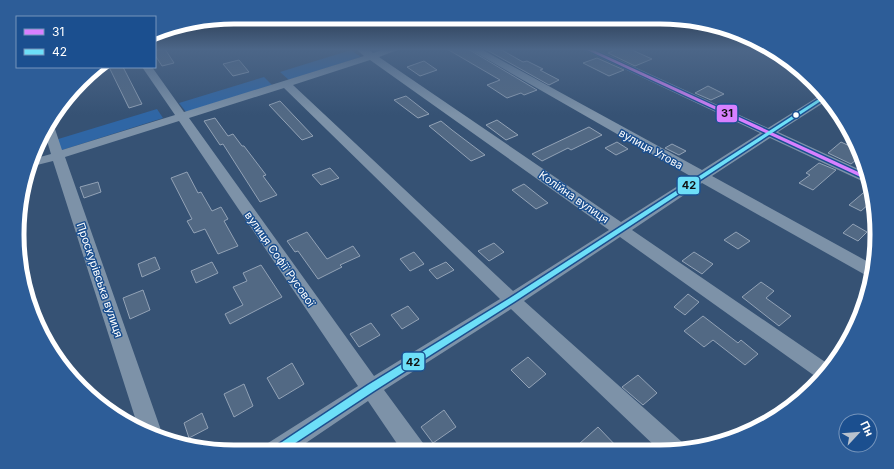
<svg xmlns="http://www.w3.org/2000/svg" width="894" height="469" font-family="Inter,sans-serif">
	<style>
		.green { fill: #2f66a5 }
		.building { fill: #526984; stroke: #92a2b6 }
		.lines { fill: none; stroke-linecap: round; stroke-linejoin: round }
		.minor { fill: #7d92a8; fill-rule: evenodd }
		.bus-1-casing { stroke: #1b4f8f; stroke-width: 3 }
		.bus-2-casing { stroke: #1b4f8f; stroke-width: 3 }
		.bus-1 { fill: #d880ff; fill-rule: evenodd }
		.bus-2 { fill: #6ddff8; fill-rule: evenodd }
		.bus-dot { fill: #fff; stroke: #1b4f8f; stroke-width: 1.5 }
		.labels { text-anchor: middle; stroke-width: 3; stroke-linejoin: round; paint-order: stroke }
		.street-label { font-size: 11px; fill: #fff; stroke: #1b4f8f }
		.rim { fill: none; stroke: #fff; stroke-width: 5 }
		.line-badge { stroke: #1b4f8f; stroke-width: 1.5 }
		.pale-badge-label { font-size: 11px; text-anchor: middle; font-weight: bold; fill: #111 }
	</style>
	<rect width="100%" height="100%" fill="#365274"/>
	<!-- green -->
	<g class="green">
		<polygon points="351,50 361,57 289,80 280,72"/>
		<polygon points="264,77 272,85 186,112 179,103"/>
		<polygon points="157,109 163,118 59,151 55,140"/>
	</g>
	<!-- building -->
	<g class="building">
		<polygon points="165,49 174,63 162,66 155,55 155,51"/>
		<polygon points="447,49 468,49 537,90 524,95 521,93 507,98 487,85 500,80"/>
		<polygon points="485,49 500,49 523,62 527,61 543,69 540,70 559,80 549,85"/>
		<polygon points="617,49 630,49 652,59 635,66 608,53"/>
		<polygon points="597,58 624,70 609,76 583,63"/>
		<polygon points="239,60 249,72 233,76 223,64"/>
		<polygon points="424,61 437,70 420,76 407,67"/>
		<polygon points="109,67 123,67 142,104 129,108"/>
		<polygon points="708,86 724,94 711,100 695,93"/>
		<polygon points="406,96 429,114 418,118 394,100"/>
		<polygon points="280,101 313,136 302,140 269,105"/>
		<polygon points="215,118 228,136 233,134 242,146 244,146 266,175 263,176 277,195 260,202 223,144 220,145 204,121"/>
		<polygon points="497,120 518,135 506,140 486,125"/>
		<polygon points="441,121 452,130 485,155 471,161 429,126"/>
		<polygon points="589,127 602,135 571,150 568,148 542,161 532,154"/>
		<polygon points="617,142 628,149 616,155 605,148"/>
		<polygon points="841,142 856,149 861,156 851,164 828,153"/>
		<polygon points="672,144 686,151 679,155 665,148"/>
		<polygon points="819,163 836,170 813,190 799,183 810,175 806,173"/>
		<polygon points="330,168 339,178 321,185 312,175"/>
		<polygon points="187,172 198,193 201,192 212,211 221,207 228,219 224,221 238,246 218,254 205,229 194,233 187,221 192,219 171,178"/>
		<polygon points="98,182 101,192 84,198 80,187"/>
		<polygon points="524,184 548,203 536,209 512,190"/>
		<polygon points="869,188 870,203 861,211 849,205"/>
		<polygon points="853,224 867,232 858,241 843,233"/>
		<polygon points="307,232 327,259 353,246 360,256 340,265 342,267 318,279 298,251 295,252 287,241"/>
		<polygon points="736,232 750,241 738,249 724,240"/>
		<polygon points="494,243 504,252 489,261 478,251"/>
		<polygon points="414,252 424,264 410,271 400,259"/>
		<polygon points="694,252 713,264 702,274 682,261"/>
		<polygon points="155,257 160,269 142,277 138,264"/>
		<polygon points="212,262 218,273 196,283 191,271"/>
		<polygon points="446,262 454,270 437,279 429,270"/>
		<polygon points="261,265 282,297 230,324 225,314 243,305 233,287 247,281 243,273"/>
		<polygon points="761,282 774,291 766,298 791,316 779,326 742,297"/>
		<polygon points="143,290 150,310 130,319 123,298"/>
		<polygon points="688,294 699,302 685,315 674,307"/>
		<polygon points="408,306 419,319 402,329 391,315"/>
		<polygon points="703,316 738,343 741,340 758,354 745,365 713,340 704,347 684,331"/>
		<polygon points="371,323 380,335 359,347 350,334"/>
		<polygon points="528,357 546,374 529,388 511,370"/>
		<polygon points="292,363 304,384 279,399 267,378"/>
		<polygon points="638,375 657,393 643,405 622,387"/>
		<polygon points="244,384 253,406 234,417 224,394"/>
		<polygon points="444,410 456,427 433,443 421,427"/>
		<polygon points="202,413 208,428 189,438 184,423"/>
		<polygon points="598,427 620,450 585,450 579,444"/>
	</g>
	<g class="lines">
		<!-- minor -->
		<path class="minor" d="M356 49H368L373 53 385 49H400L379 57 621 222 692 177 469 49H481L702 170 760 133 582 49H595L768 128 824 93 828 100 778 132 867 173 868 182 862 181 770 138 712 176 872 264 869 277 702 183 632 230 831 366 821 380 819 379 620 237 524 301 682 442 685 450H659L511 309 384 390 423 443 426 451H402L368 401 294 451H265L268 443 358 386 179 121 65 157 162 433 160 435 139 430 53 161 29 167 33 159 51 154 45 134 49 123 54 126 62 150 175 115 142 67H152L184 112 364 56ZM370 60 609 230 513 291 293 85ZM284 88 500 299 374 376 189 118Z"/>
		<defs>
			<polygon id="bus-1" points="585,49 591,49 867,176 867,180"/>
			<polygon id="bus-2" points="825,95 827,97 514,302 374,391 283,451 272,451 273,448 368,385 510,298"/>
		</defs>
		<!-- bus-1 casing -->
		<use href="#bus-1" class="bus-1-casing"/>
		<!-- bus-2 casing -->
		<use href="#bus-2" class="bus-2-casing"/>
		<!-- bus-1 -->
		<use href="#bus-1" class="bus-1"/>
		<!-- bus-2 -->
		<use href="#bus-2" class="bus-2"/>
	</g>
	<!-- sky -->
	<linearGradient id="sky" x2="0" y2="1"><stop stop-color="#1e2d40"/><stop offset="0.43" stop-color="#4c6688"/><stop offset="1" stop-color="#4c6688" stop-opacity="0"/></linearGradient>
	<rect width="894" height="115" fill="url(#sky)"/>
	<!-- markers -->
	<circle class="bus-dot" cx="796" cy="115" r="3.5"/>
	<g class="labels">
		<!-- street labels -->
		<g class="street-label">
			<text transform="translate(651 149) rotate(29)" y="4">вулиця Утова</text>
			<text transform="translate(574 197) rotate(35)" y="4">Колійна вулиця</text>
			<text transform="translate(280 259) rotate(55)" y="4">вулиця Софії Русової</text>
			<text transform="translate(100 280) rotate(71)" y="4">Проскурівська вулиця</text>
		</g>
	</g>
	<!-- crop -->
	<path d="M0 0H894V469H0ZM234 24H660A210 210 0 0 1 870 234V235A210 210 0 0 1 660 445H234A210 210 0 0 1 24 235V234A210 210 0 0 1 234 24Z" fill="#2d5d98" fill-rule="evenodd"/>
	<path class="rim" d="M234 24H660A210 210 0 0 1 870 234V235A210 210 0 0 1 660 445H234A210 210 0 0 1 24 235V234A210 210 0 0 1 234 24Z"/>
	<g class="line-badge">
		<rect x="716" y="104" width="22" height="19" rx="4" fill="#d880ff"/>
		<rect x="677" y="176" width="23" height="19" rx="4" fill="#6ddff8"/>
		<rect x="402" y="352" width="23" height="19" rx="4" fill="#6ddff8"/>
	</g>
	<g class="pale-badge-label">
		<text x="727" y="117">31</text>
		<text x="689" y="189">42</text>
		<text x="413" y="366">42</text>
	</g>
	<!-- legend -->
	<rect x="16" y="16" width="140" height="52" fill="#1b4f8f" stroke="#7695bc"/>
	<rect x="24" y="29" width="20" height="6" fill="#d880ff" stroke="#7695bc"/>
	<text x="52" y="36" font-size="12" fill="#ffffff">31</text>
	<rect x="24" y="49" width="20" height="6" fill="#6ddff8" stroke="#7695bc"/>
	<text x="52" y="56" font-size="12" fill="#ffffff">42</text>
	<!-- north arrow -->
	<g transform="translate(858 433) rotate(64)"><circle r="19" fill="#1b4f8f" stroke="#7695bc"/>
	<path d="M0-3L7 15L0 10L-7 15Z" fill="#b9c2ce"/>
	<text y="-6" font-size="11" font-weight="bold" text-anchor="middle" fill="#ffffff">Пн</text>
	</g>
</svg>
